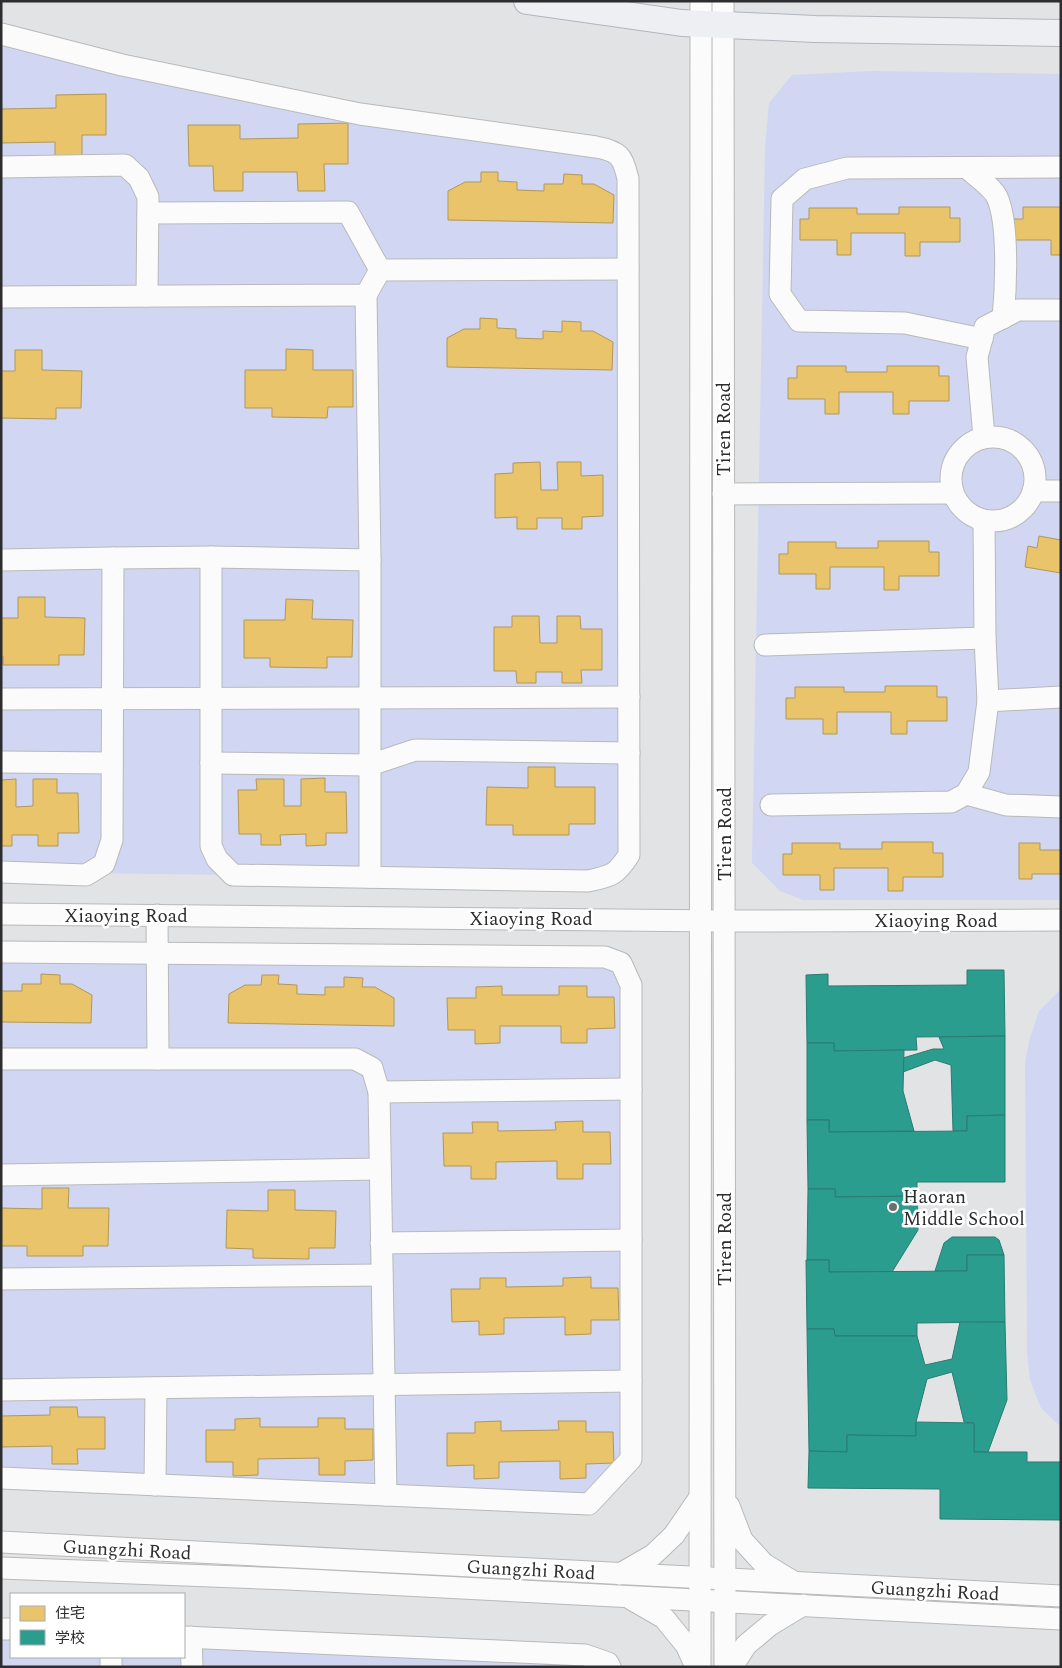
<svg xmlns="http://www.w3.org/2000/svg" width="1062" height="1668" font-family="Spectral,'Noto Sans SC',serif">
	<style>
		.green { fill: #d1d7f3 }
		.homes { fill: #e9c46a; stroke: #b19758 }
		.schools { fill: #2a9d8f; stroke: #2b7b72 }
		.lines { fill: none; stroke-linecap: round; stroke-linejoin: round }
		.minor-casing { stroke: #b8b9ba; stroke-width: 23 }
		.major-casing { stroke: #b3b5be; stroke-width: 28 }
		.minor { stroke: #fbfbfb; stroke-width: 21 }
		.major { stroke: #eeeff3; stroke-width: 26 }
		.poi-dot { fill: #6c6d6f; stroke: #fff; stroke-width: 2 }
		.labels { text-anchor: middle; stroke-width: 5; stroke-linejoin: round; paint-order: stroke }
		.street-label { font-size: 19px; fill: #2d2d2f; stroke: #fff }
		.poi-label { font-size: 19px; fill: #2d2d2f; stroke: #fff; text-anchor: start }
	</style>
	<rect width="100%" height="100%" fill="#e2e3e5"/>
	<!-- green -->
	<g class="green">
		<polygon points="1,30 624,162 619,870 233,875 1,872"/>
		<polygon points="871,71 1061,74 1061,900 803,900 780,891 752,863 765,147 769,103 792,75"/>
		<polygon points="1,952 621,963 631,1459 589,1504 1,1478"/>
		<polygon points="1061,989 1061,1427 1041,1408 1030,1380 1027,1354 1025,1063 1029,1041 1039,1011"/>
		<polygon points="1,1629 11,1629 11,1657 184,1657 184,1637 610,1667 1,1667"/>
	</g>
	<!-- homes -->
	<g class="homes">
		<polygon points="106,94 106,135 82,135 82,161 55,161 55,142 1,143 1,109 56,108 56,95"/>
		<polygon points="348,123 348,164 324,164 325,191 298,191 297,172 243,172 243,191 214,191 213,166 189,166 188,125 240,125 240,139 298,138 298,124"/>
		<polygon points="481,172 498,172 498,181 517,182 517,190 544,191 544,184 563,184 564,174 582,175 582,184 594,184 614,195 613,223 448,220 448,191 465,182 481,182"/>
		<polygon points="899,207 950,207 950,218 960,218 960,242 920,242 920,256 905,256 905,233 851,233 851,255 837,255 837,240 800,240 800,219 809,219 809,208 857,208 857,214 899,214"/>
		<polygon points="1023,207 1061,207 1061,255 1051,255 1051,240 1014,240 1014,219 1023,219"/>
		<polygon points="480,318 497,319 497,328 516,329 516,338 543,339 543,331 562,332 562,321 581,322 581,331 593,331 613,342 612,370 447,367 447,338 464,329 480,329"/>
		<polygon points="286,349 313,350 313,370 353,370 353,407 328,407 327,418 272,417 272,408 245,408 245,370 286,370"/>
		<polygon points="15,350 42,350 42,370 82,371 81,408 56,408 56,419 1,418 1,371 15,371"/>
		<polygon points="797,366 846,366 846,372 887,372 887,366 939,366 939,376 949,376 949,401 909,401 909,414 893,414 893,392 839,392 839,414 825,414 825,399 788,399 788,378 797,378"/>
		<polygon points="540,462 541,490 558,490 557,462 581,462 581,476 603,475 603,516 582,517 582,529 562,529 562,518 537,518 537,529 517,529 517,517 495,518 495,474 513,473 513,463"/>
		<polygon points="1039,536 1061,540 1061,573 1025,567 1028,546 1037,548"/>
		<polygon points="878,541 929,541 929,552 939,552 939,576 899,576 899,590 884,590 884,567 830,567 830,589 816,589 816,574 779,574 779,554 788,554 788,542 836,542 836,548 878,548"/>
		<polygon points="18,597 45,597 45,617 85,618 84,655 59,655 59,665 3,665 3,656 1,656 1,618 18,618"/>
		<polygon points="286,599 313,600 312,619 353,620 352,657 327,657 327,668 270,667 270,658 244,658 244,620 285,620"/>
		<polygon points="512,616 539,616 540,643 557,643 557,616 580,616 581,629 602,629 602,670 581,670 582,683 562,683 562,672 536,672 536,683 517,683 516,671 494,671 494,627 512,627"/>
		<polygon points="885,686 937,686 937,697 947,697 947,721 907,721 907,734 891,734 891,712 837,712 837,734 823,734 823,719 786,719 786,698 795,698 795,687 844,687 844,692 885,692"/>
		<polygon points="528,767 555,767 555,787 595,787 595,824 569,824 569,835 513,835 513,825 486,825 487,787 528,788"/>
		<polygon points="325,778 325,792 346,792 347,833 326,833 326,845 306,846 306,834 280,835 281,845 261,845 261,834 239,834 238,790 257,790 256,779 284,779 284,806 301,806 301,779"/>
		<polygon points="16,779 16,807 33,806 33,779 57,779 57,793 78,793 79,833 58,833 58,846 38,846 38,835 12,835 12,846 1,846 1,780"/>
		<polygon points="882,842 933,842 933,853 943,853 943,877 903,877 903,891 888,891 888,868 834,868 834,890 820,890 820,875 783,875 783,854 792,854 792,843 840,843 840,849 882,849"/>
		<polygon points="1019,843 1040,843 1040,850 1061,850 1061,874 1032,874 1032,879 1019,879"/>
		<polygon points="41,974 60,975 60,984 72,984 92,995 91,1023 1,1022 1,991 22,991 22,984 41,984"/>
		<polygon points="262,975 279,975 278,984 297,985 297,994 325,995 325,987 344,987 344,977 363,978 362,987 375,987 394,998 394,1026 228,1023 229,994 245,985 261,985"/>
		<polygon points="502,986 502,995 559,995 559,986 587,986 587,997 614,997 615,1028 587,1029 587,1043 561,1043 561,1026 500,1026 500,1043 475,1044 475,1030 448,1030 447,998 476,998 476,987"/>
		<polygon points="583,1121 583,1132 610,1132 611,1164 583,1164 583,1179 557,1179 557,1161 496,1162 496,1179 471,1179 471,1166 444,1166 443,1133 473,1133 472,1122 498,1122 498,1131 556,1130 555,1122"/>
		<polygon points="42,1188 69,1188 68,1208 109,1208 108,1246 83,1246 83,1256 27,1256 27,1246 1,1246 1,1208 42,1209"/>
		<polygon points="268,1190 295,1190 295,1210 336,1211 335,1248 309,1248 309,1259 253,1258 253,1249 226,1248 227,1210 268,1211"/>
		<polygon points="591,1277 591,1288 618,1288 619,1320 591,1320 591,1334 565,1335 565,1317 504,1318 504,1334 479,1335 479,1321 452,1322 451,1289 480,1289 480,1278 506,1278 506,1287 563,1286 563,1278"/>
		<polygon points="50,1407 77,1407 78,1417 105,1417 105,1449 77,1449 78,1464 52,1464 52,1446 1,1447 1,1416 50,1415"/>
		<polygon points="260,1418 260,1427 318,1427 318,1418 345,1418 345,1429 373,1429 373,1460 345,1461 345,1475 319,1475 319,1458 258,1459 258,1475 233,1476 233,1462 206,1462 206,1430 235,1430 235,1419"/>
		<polygon points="501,1421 501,1431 559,1430 558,1421 586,1421 586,1432 613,1432 614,1463 586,1464 586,1478 560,1479 560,1461 499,1462 499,1478 474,1479 474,1465 447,1466 447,1433 475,1433 475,1422"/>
	</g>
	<!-- schools -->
	<g class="schools">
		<polygon points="967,970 1004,970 1005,1036 916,1037 917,1050 834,1051 834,1043 807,1043 806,975 828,974 828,986 967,985"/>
		<polygon points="1005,1036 1005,1115 967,1116 967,1131 953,1131 951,1065 935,1060 903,1072 903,1058 933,1049 944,1049 939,1037"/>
		<polygon points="807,1043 834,1043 834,1051 904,1050 903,1091 914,1131 829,1132 829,1120 807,1120"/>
		<polygon points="1005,1115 1005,1182 917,1182 917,1196 835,1197 835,1189 808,1189 807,1120 829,1120 829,1132 967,1131 967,1116"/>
		<polygon points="808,1189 835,1189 835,1197 917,1196 918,1230 892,1272 829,1272 829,1260 807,1260"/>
		<polygon points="952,1237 995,1237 999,1240 1004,1255 967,1255 967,1271 935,1271 944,1243"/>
		<polygon points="967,1255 1004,1255 1005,1322 917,1323 917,1336 835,1336 834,1329 807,1329 806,1260 829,1260 829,1272 967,1271"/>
		<polygon points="960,1322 1005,1322 1007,1400 988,1452 974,1452 974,1423 964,1422 952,1372 927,1379 916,1422 916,1436 847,1435 847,1452 809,1451 807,1329 834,1329 835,1336 917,1336 925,1365 952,1359"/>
		<polygon points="916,1422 974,1423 974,1452 1027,1452 1027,1462 1061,1462 1061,1520 940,1519 940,1489 808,1488 809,1451 847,1452 847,1435 916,1436"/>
	</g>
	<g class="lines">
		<defs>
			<g id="minor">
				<polyline points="723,1 725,1667"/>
				<path d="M1 34 122 65 360 114 596 147C619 151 623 156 628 179L629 855C616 875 612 876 588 881L233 875 217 859 211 846V557L113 558 112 840 104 864 86 875 1 872"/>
				<polyline points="1,167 125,165 139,178 148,197 147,296"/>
				<path d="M967 168C975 175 993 188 997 197 1009 223 1006 289 1003 318"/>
				<polyline points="148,213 348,212 380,270"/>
				<polyline points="1,297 366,295 380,270 628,269"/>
				<polyline points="982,339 905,323 799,321 780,294 782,199 805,179 847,168 1061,167"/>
				<circle cx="993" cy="479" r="42"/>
				<polyline points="984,437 977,357 985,327 1018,310 1061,310"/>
				<polyline points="1033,491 1061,491"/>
				<polyline points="723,494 952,493"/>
				<polyline points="984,521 985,638 988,701 1061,697"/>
				<polyline points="211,557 370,560 366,295"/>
				<polyline points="1,560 113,558"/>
				<polyline points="370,560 370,877"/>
				<polyline points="765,645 985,638"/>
				<polyline points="1,699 629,697"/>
				<polyline points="1,762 112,763"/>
				<polyline points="211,763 370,765 415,750 629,753"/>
				<polyline points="966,794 1006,805 1061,807"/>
				<polyline points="771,805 951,802 966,794 979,772 988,701"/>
				<polyline points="1,914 724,921 1061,920"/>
				<polyline points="157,915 158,1059"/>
				<polyline points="1,952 605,957 621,963 631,985 631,1459 589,1504 1,1478"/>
				<polyline points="1,1059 355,1059 372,1068 379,1092 386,1495"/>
				<polyline points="379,1092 631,1089"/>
				<polyline points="1,1175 380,1169"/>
				<polyline points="381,1243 631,1240"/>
				<polyline points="1,1279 382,1275"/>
				<polyline points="1,1390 631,1381"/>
				<polyline points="155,1485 156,1388"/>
				<polyline points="729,1506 742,1540 764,1564 792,1581"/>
				<polyline points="1,1542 1061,1596"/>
				<polyline points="1,1568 288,1579 1061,1619"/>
				<polyline points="620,1574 653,1555 674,1535 700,1497"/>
				<polyline points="631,1599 664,1618 686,1645 696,1667"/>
				<polyline points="1,1629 11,1629"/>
				<polyline points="184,1637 585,1655 608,1663 610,1667"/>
				<polyline points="191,1637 192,1667"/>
				<polyline points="111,1657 111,1667"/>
				<polyline points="700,1667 701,1"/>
				<polyline points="732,1667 746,1645 770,1625 803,1605"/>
			</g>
			<polyline id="major" points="527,1 682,23 815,29 1061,33"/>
		</defs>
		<!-- minor casing -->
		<use href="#minor" class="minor-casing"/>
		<!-- major casing -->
		<use href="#major" class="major-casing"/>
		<!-- minor -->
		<use href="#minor" class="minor"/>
		<!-- major -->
		<use href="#major" class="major"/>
	</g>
	<!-- markers -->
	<circle class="poi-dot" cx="893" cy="1207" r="5"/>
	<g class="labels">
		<!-- street labels -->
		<g class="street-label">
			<text transform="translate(723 429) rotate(-90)" y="7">Tiren Road</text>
			<text transform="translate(724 834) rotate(-90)" y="7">Tiren Road</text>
			<text x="126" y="922">Xiaoying Road</text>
			<text x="531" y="925">Xiaoying Road</text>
			<text x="936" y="927">Xiaoying Road</text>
			<text transform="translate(724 1239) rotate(-90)" y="7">Tiren Road</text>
			<text transform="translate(127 1549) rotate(3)" y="7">Guangzhi Road</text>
			<text transform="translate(531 1569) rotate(3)" y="7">Guangzhi Road</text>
			<text transform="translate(935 1590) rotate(3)" y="7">Guangzhi Road</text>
		</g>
		<!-- poi labels -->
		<g class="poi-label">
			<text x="903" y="1203">Haoran<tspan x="903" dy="22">Middle School</tspan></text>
		</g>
	</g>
	<!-- border -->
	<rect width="1062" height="1668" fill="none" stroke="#2d2d2f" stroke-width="5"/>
	<!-- legend -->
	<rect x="10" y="1593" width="175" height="65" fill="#ffffff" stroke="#ababac"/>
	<rect x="20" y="1606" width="25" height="15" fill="#e9c46a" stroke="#ababac"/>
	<text x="55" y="1618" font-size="15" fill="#2d2d2f">住宅</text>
	<rect x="20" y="1630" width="25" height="15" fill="#2a9d8f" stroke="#ababac"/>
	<text x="55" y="1643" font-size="15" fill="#2d2d2f">学校</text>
</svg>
